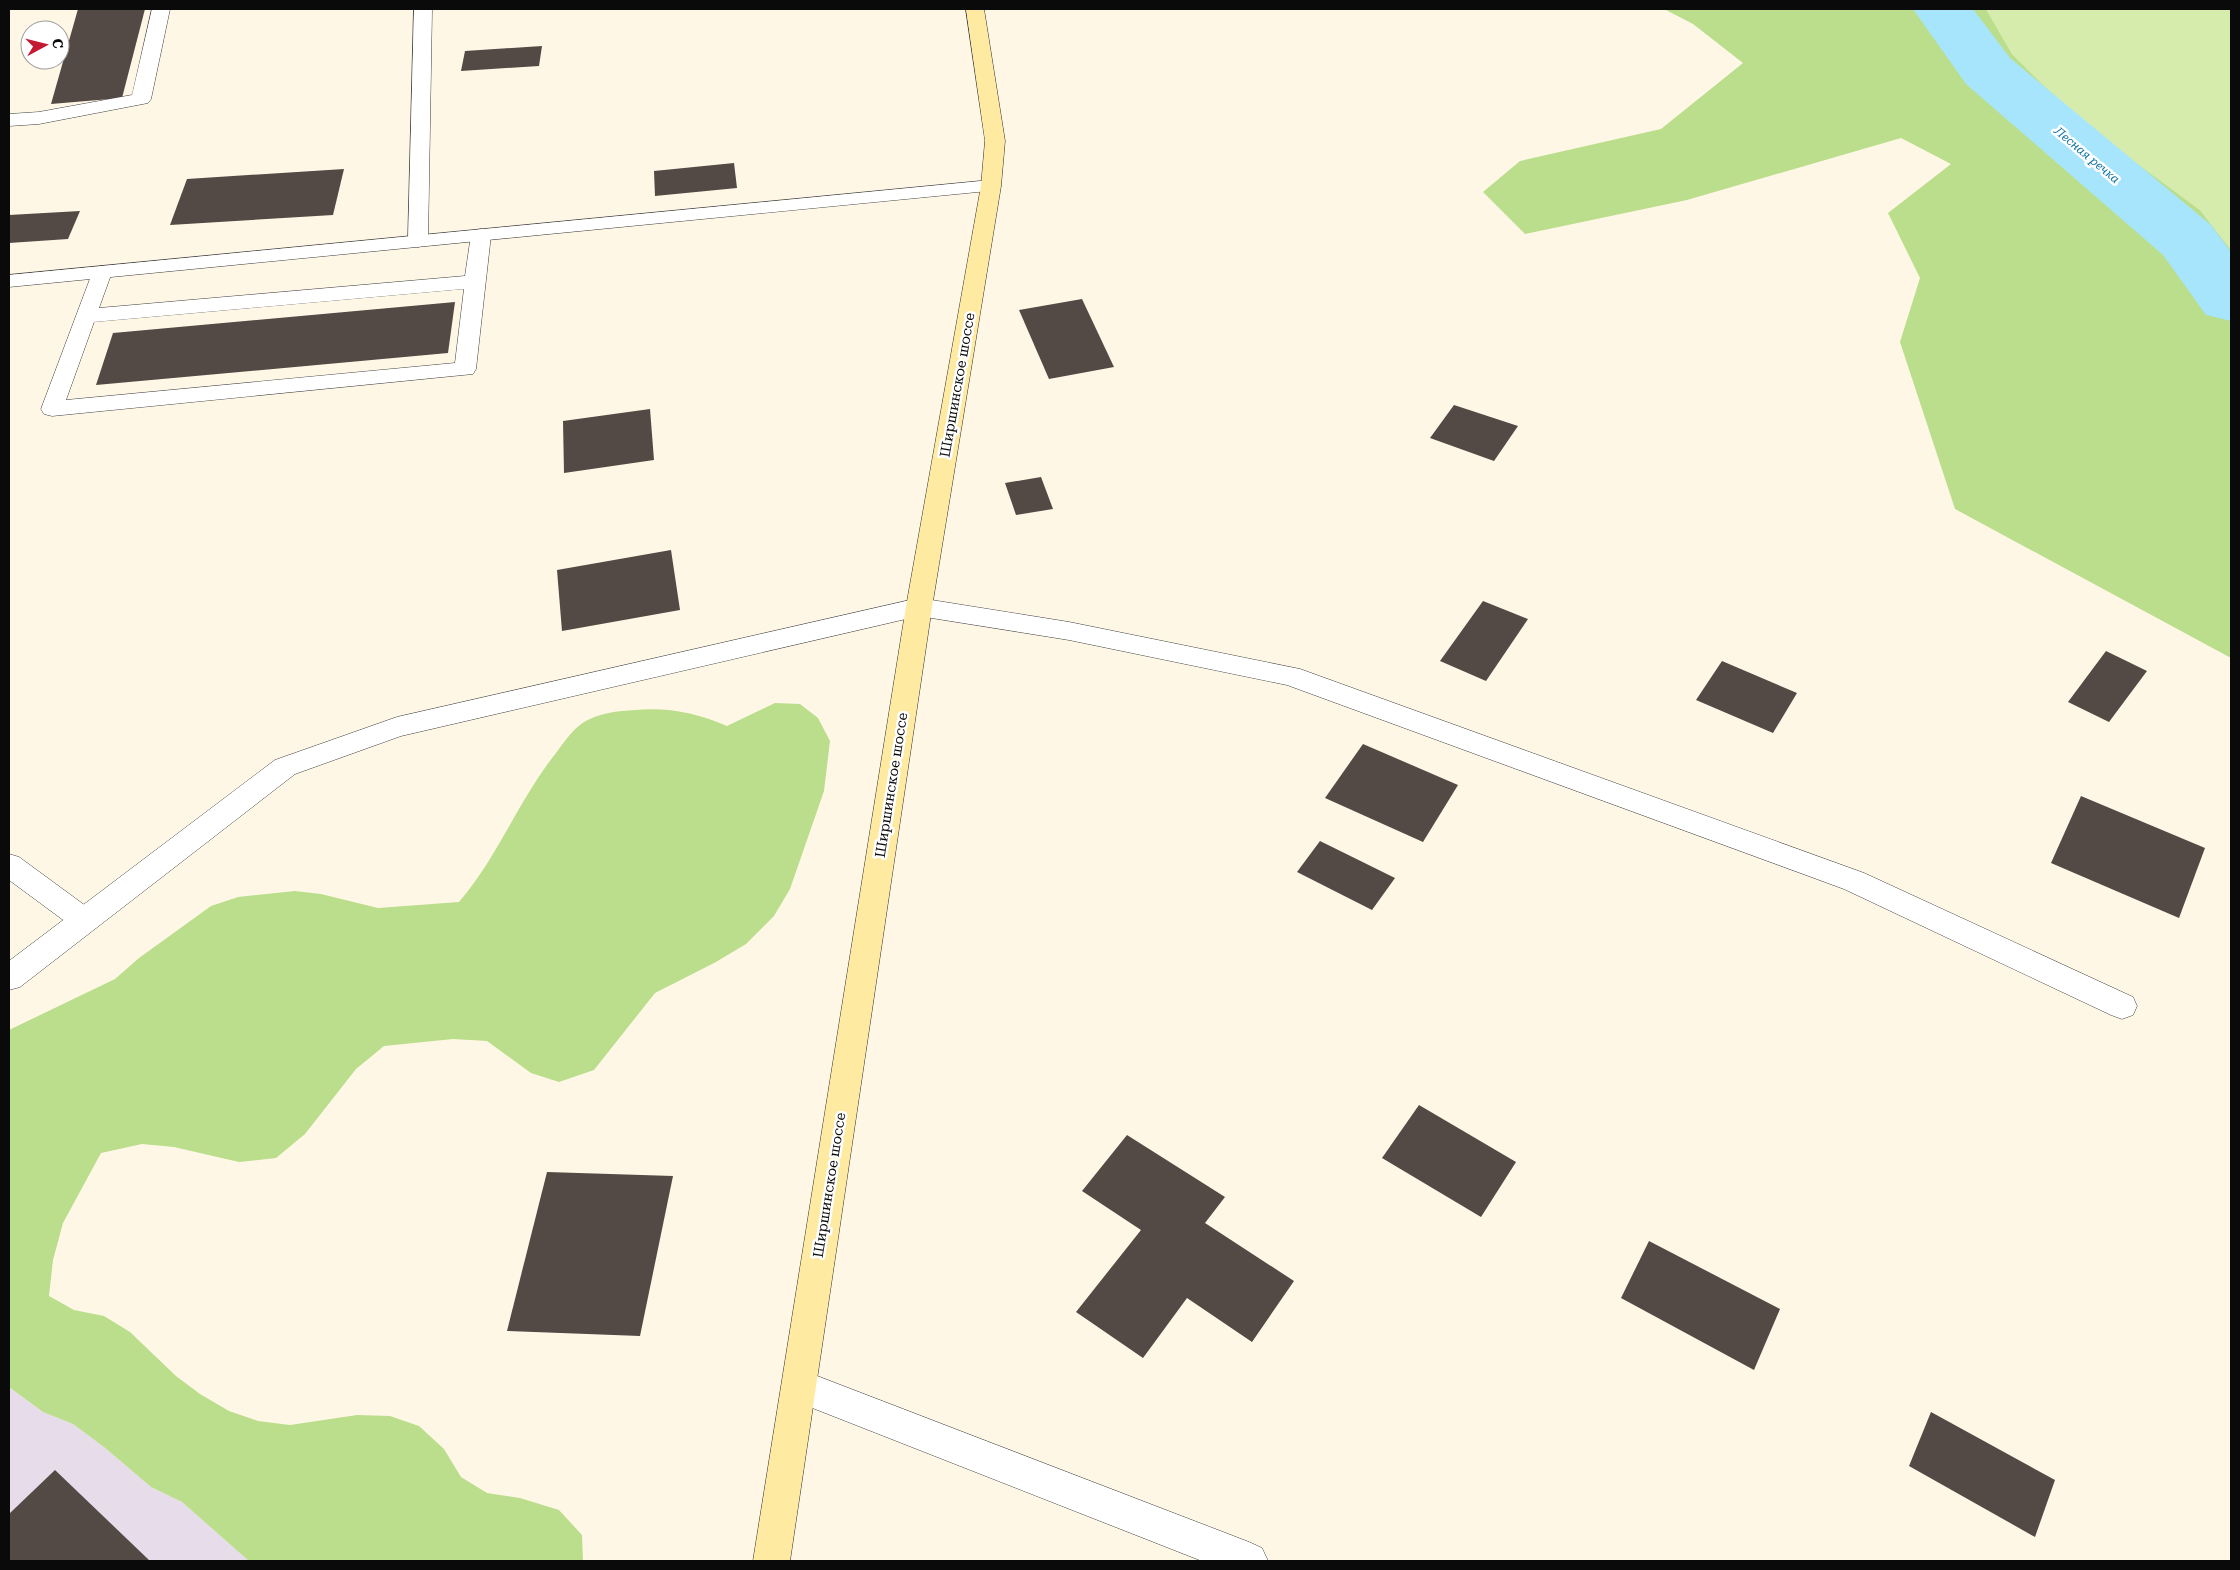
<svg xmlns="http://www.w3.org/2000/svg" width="2240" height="1570" font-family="'Roboto Serif',serif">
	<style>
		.industrial { fill: #e7dcea }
		.green { fill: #d5ecad }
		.forest { fill: #bade8b }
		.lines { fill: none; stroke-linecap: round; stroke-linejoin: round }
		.river { fill: #a6e5fb; fill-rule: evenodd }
		.building { fill: #534945 }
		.service-casing { stroke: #3d3d3d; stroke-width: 1 }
		.minor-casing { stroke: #3d3d3d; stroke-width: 1 }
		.secondary-casing { stroke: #2c2c2c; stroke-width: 1 }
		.service { fill: #fff; fill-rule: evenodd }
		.minor { fill: #fff; fill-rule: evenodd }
		.secondary { fill: #ffeaa1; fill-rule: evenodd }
		.labels { text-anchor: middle; stroke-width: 5; stroke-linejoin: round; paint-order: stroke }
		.far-water-label { font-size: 12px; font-style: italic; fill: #0b72a4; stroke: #fff }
		.street-label { font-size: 14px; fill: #0a0a0a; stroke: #fff }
	</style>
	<rect width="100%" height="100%" fill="#fff7e6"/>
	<!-- industrial -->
	<polygon class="industrial" points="9,1387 43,1412 73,1424 104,1447 151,1487 182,1502 249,1561 9,1561"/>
	<!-- green -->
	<polygon class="green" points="1986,9 2231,9 2231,250 2200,210 2080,123 2012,54"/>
	<!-- forest -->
	<g class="forest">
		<polygon points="1664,9 1986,9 2012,54 2080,122 2200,210 2231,250 2231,658 1955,509 1900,342 1920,278 1888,213 1951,164 1901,138 1687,200 1525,234 1483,192 1520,161 1661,129 1743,63 1693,24"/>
		<path d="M775 703 800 704 818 718 830 741 824 791 790 889 774 916 746 944 716 962 655 993 594 1070 559 1082 531 1073 487 1041 453 1039 384 1046 356 1069 305 1134 276 1158 239 1162 174 1147 142 1144 101 1153 63 1223 53 1260 49 1296 74 1310 104 1316 130 1332 176 1376 200 1394 229 1411 258 1421 290 1425 357 1415 390 1416 419 1426 444 1449 461 1477 487 1493 520 1498 559 1510 582 1535 583 1561H249L182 1502 151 1487 104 1447 73 1424 43 1412 9 1387V1030L115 979 139 958 211 906 238 897 295 891 321 894 378 908 459 902C498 857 519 799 556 753 564 742 573 729 584 722 599 713 618 711 635 710 668 707 697 713 727 726Z"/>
	</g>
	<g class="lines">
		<!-- river -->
		<polygon class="river" points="1913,9 1973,9 2010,58 2211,225 2231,252 2231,321 2206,315 2163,255 1966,84"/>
	</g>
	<!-- building -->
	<g class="building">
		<polygon points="78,9 145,9 122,98 51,104"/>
		<polygon points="542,46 539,66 461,71 465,51"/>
		<polygon points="734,163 737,188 655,196 654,171"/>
		<polygon points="344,169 333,215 170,225 187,179"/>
		<polygon points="80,211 68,239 9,243 9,215"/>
		<polygon points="1082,299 1114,367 1049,379 1019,310"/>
		<polygon points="455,302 448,353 96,385 113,333"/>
		<polygon points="1454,405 1518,426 1494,461 1430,438"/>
		<polygon points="650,409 654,460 564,473 563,421"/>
		<polygon points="1041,477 1053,509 1016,515 1005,483"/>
		<polygon points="671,550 680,610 562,631 557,570"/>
		<polygon points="1483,601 1528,619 1486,681 1440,661"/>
		<polygon points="2106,651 2147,671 2109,722 2068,702"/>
		<polygon points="1722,661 1797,693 1773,733 1696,700"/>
		<polygon points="1363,744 1458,785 1423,842 1325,798"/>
		<polygon points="2081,796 2205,848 2179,918 2051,863"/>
		<polygon points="1320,841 1395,878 1372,910 1297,872"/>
		<polygon points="1419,1105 1516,1162 1481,1217 1382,1158"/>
		<polygon points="1127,1135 1225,1197 1205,1223 1294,1281 1252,1342 1187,1298 1143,1358 1076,1312 1141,1230 1082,1191"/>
		<polygon points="547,1172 673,1176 640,1336 507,1331"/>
		<polygon points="1649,1241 1780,1309 1754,1370 1621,1298"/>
		<polygon points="1931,1412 2055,1480 2035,1537 1909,1466"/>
		<polygon points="55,1470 150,1561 9,1561 9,1514"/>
	</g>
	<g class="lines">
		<defs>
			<g id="service">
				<polygon points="152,9 170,9 151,99 148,103 39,124 9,126 9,114 39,112 132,95"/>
				<polygon points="414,9 432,9 428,241 425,245 418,247 411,245 408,241"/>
				<path d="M481 229 488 231 491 235 476 369 473 374 52 416 44 414 41 409 94 268 101 266 108 268 112 272 99 308 465 276 471 235 474 231ZM464 289 455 363 66 400 94 322Z"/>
				<polygon points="9,854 19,857 94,912 99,920 94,928 84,932 74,928 9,880"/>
				<polygon points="799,1369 1249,1542 1262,1548 1268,1561 1202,1561 787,1398 782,1386 787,1374"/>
			</g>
			<g id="minor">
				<polygon points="991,180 998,182 1001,186 998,190 9,287 9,275"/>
				<polygon points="919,598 1069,622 1300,669 1864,873 2133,997 2137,1006 2133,1015 2122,1019 2111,1015 1844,889 1287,685 1069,640 919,616 401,736 295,774 20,987 9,990 9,961 275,760 397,717"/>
			</g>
			<polygon id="secondary" points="966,9 984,9 1005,141 1001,186 932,607 790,1561 753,1561 906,607 981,186 985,141"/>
		</defs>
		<!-- service casing -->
		<use href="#service" class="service-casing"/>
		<!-- minor casing -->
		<use href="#minor" class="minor-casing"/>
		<!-- secondary casing -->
		<use href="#secondary" class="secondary-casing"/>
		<!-- service -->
		<use href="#service" class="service"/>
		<!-- minor -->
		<use href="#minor" class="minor"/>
		<!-- secondary -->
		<use href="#secondary" class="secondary"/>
	</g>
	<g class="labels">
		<!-- far-water labels -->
		<g class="far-water-label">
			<text transform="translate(2087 155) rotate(40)" y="4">Лесная речка</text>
		</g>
		<!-- street labels -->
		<g class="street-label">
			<text transform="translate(957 385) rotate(-80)" y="5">Ширшинское шоссе</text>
			<text transform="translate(891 785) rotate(-81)" y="5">Ширшинское шоссе</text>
			<text transform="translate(829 1185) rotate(-81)" y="5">Ширшинское шоссе</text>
		</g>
	</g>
	<!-- border -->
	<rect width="2240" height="1570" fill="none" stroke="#0a0a0a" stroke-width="20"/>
	<!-- north arrow -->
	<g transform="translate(45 45) rotate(83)"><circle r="24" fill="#ffffff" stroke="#9d9d9d"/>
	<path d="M0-4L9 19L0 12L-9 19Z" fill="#c41833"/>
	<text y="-8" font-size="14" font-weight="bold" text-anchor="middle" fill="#0a0a0a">С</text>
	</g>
</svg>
